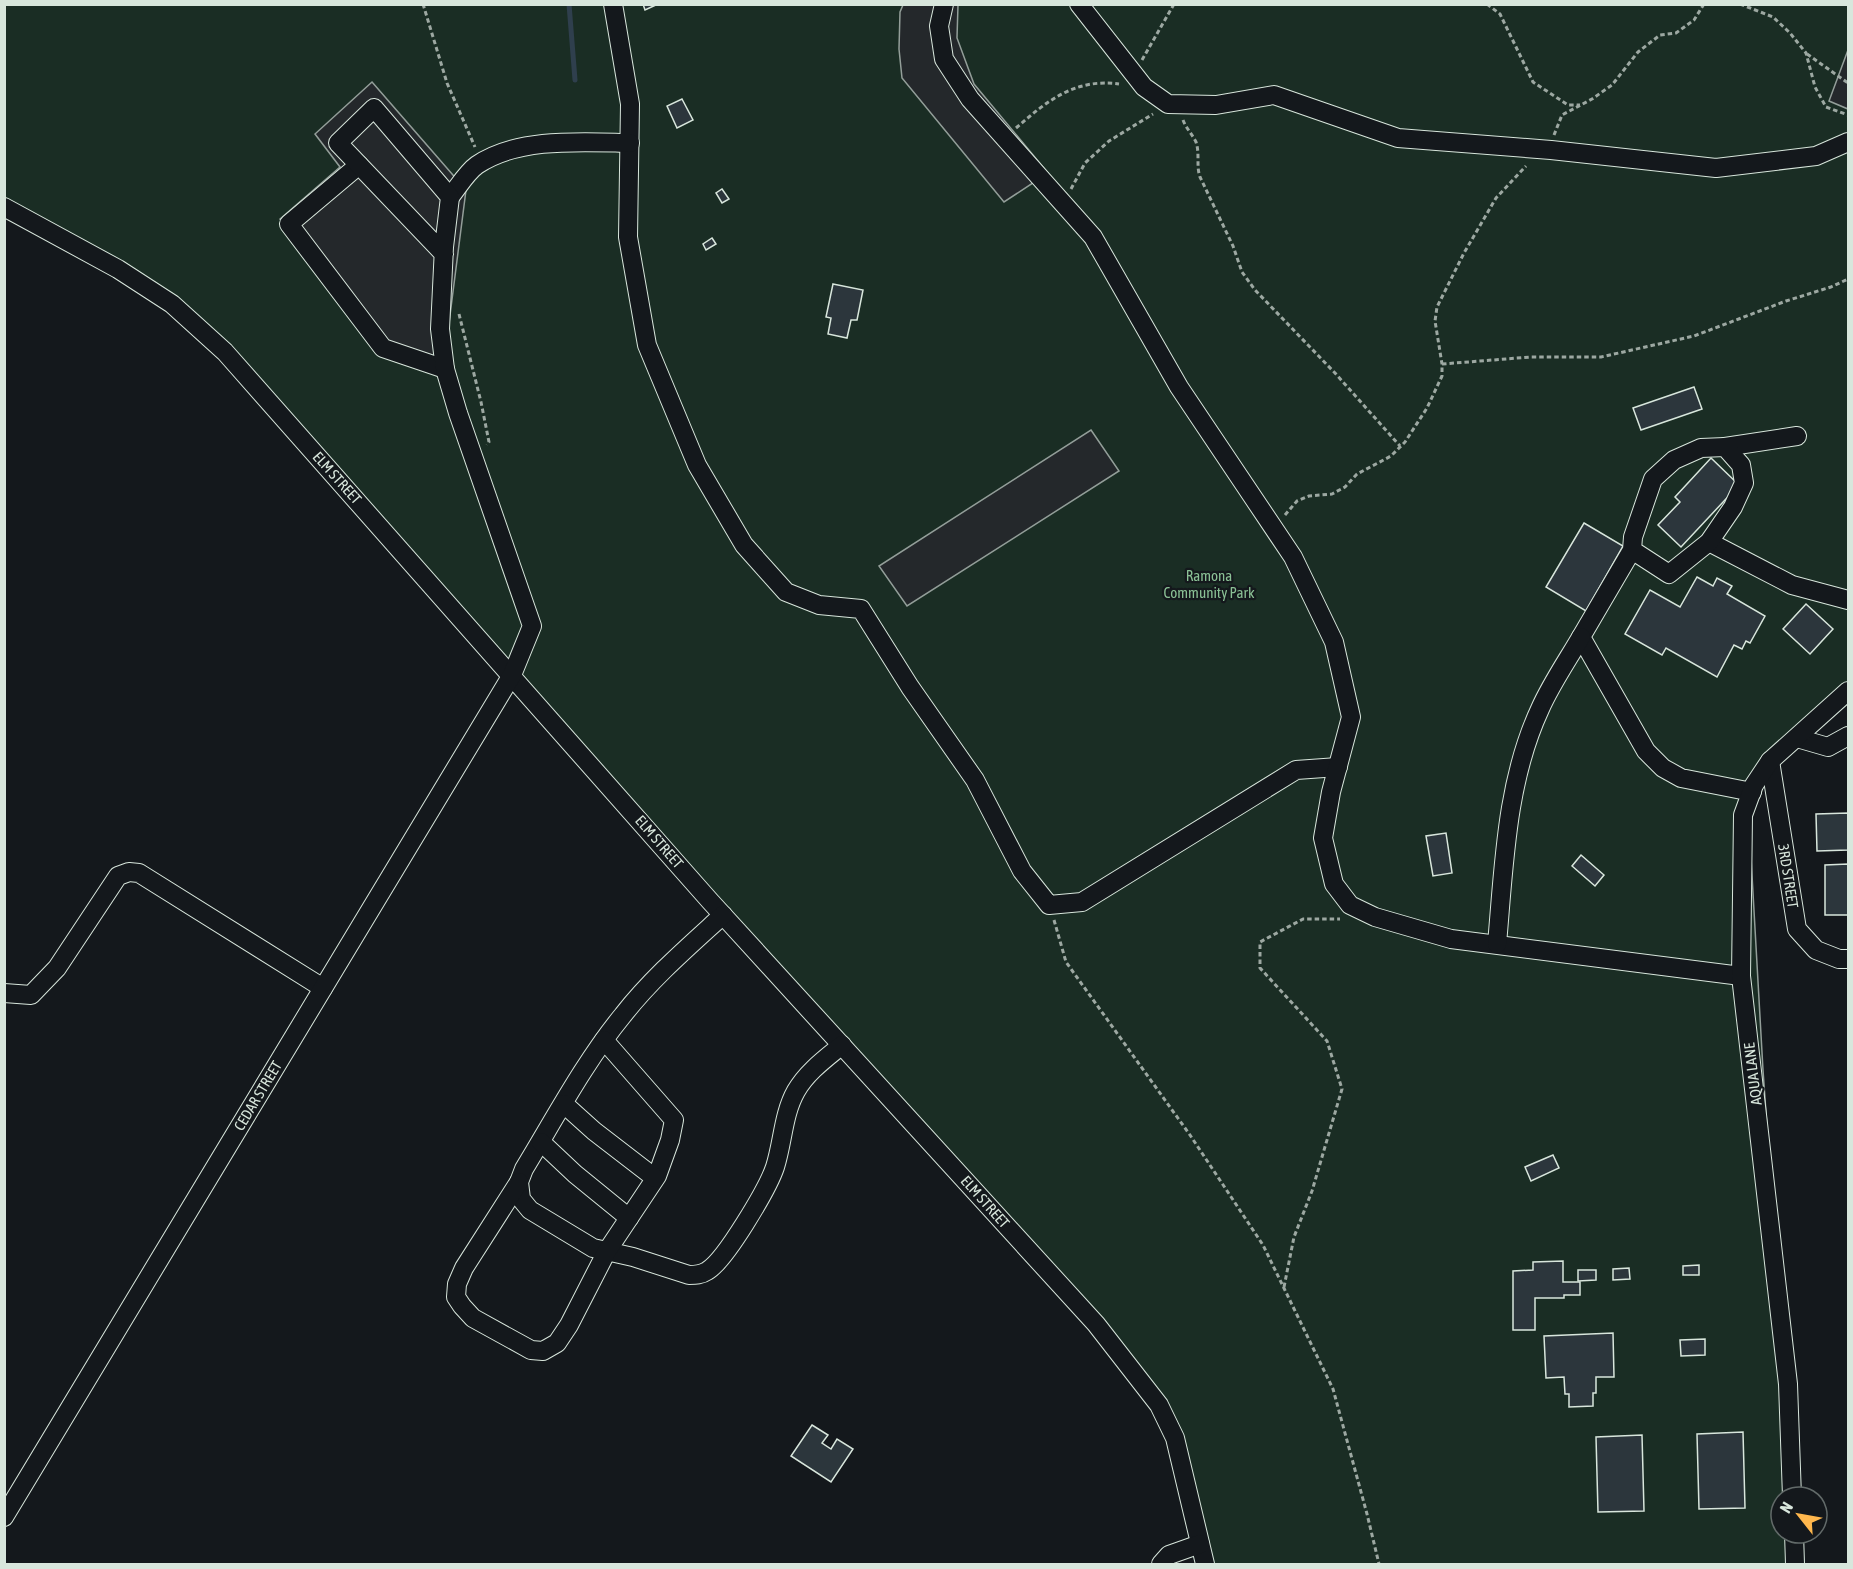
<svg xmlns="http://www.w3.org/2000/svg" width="1853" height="1569" font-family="'Asap Condensed',sans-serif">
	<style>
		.green { fill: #1a2d24; stroke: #939e99; stroke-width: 1.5 }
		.parking { fill: #24282b; stroke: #939e99; stroke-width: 1.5 }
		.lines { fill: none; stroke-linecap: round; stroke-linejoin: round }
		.stream { stroke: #2f3f4d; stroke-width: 5 }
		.building { fill: #2c363c; stroke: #d8e6dc; stroke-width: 1.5 }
		.minor-casing { stroke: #d8e6dc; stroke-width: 20 }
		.path { stroke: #9da8a2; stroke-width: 3; stroke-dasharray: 4.5 3; stroke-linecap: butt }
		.minor { stroke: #14181c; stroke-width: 18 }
		.labels { text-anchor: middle; stroke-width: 4.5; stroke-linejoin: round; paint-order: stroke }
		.street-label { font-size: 15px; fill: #d8e6dc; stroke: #14181c }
		.park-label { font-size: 15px; fill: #8ac095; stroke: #14181c }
	</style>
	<rect width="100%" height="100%" fill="#14181c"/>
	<!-- green -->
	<polygon class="green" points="5,5 1848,5 1848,692 1766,767 1749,822 1763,1070 1793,1497 1781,1497 1781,1533 1794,1533 1796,1564 1207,1564 1159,1405 189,319 5,207"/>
	<!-- parking -->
	<g class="parking">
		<polygon points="903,5 958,5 957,38 974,84 1048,173 1004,202 902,78 899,49 900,12"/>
		<polygon points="1848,50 1848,109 1829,101"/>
		<polygon points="372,82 466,190 449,323 431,368 382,352 280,219 340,167 315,134"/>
		<polygon points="1091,430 1119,471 907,606 879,566"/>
	</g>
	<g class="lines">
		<!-- stream -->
		<polyline class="stream" points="569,4 575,80"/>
	</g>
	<!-- building -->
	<g class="building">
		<polygon points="643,4 658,4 645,10"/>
		<polygon points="682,99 693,120 677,128 667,106"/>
		<polygon points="722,189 729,199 722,203 716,193"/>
		<polygon points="712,238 716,244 706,250 703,244"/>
		<polygon points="833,284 863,290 857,320 851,320 847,338 828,334 831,318 826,317"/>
		<polygon points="1694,387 1702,409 1641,430 1633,408"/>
		<polygon points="1711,458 1739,485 1681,547 1658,525 1680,502 1675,497"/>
		<polygon points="1584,523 1623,546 1586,611 1546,587"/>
		<polygon points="1697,577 1713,586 1717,578 1732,586 1727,594 1765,616 1750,643 1746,641 1742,649 1734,645 1717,677 1666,648 1662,655 1625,634 1650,590 1680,607"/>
		<polygon points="1806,604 1833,629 1810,654 1783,629"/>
		<polygon points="1848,813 1848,850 1817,851 1816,814"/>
		<polygon points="1446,833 1452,873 1433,876 1426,836"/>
		<polygon points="1581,855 1604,875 1595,886 1572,866"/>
		<polygon points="1848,864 1848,915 1825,915 1825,865"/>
		<polygon points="1553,1155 1559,1168 1531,1181 1525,1167"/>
		<polygon points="1563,1261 1563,1282 1580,1282 1580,1295 1564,1295 1564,1298 1535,1298 1535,1330 1513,1330 1513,1271 1533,1270 1533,1262"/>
		<polygon points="1699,1265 1699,1275 1683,1275 1683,1266"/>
		<polygon points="1629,1268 1630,1279 1613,1280 1613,1269"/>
		<polygon points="1578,1270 1596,1270 1596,1280 1578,1281"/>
		<polygon points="1613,1333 1614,1377 1596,1377 1596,1393 1593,1393 1593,1406 1569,1407 1569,1394 1565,1394 1564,1377 1546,1378 1544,1336"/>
		<polygon points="1705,1339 1705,1355 1681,1356 1680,1340"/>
		<polygon points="812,1425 828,1435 822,1443 831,1449 837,1439 853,1449 831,1482 791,1456"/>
		<polygon points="1743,1432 1745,1508 1699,1509 1697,1434"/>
		<polygon points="1642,1435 1644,1511 1598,1512 1596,1437"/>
	</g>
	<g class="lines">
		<defs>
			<g id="minor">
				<polyline points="613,4 630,104 628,237 647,345 697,465 744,545 786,592 819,605 861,609 910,687 975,780 1022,871 1049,905 1082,902 1296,770 1338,767"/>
				<polyline points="944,4 939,26 944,59 970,99 1093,237 1179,387 1293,557 1334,642 1351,717 1331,792 1323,838 1334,884 1350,905 1375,917 1451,939 1741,976"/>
				<polyline points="1079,4 1144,87 1168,104 1216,105 1274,95 1398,138 1551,150 1716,168 1816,156 1848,142"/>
				<polyline points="359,165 289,224 383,348 445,369"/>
				<path d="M450 197C458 187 467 172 477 165 518 137 582 142 630 143"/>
				<polyline points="4,207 118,269 172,304 225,352 710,901 1096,1324 1159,1405 1175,1438 1205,1564"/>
				<polyline points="1725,447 1797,436"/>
				<polyline points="1709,542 1792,585 1848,600"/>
				<polyline points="1632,550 1633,537 1653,479 1674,460 1701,448 1725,447 1741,465 1744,483 1733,507 1709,542 1669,574 1632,550 1581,637 1646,751 1663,768 1681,778 1752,792"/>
				<polyline points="1797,738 1828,747 1848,736"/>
				<polyline points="1770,761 1797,929 1816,950 1839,959 1848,959"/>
				<path d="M723 915C688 947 652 978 623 1015 586 1060 555 1118 524 1169L519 1182 521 1199 530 1210 593 1248 633 1257 689 1275C696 1275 701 1275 707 1271 725 1261 768 1188 775 1167 783 1142 783 1114 796 1091 807 1072 825 1059 842 1045"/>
				<path d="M1497 944C1504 866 1506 782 1540 709 1551 684 1567 661 1581 637"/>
				<polyline points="4,993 31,995 57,968 118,876 129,872 139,873 323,988"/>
				<polyline points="604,1040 674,1120 670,1140 657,1176 629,1218"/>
				<polyline points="564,1104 594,1131 655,1178"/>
				<polyline points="519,1182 464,1268 457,1284 456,1297 462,1306 473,1318 531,1350 543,1351 557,1343 569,1325 607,1251 629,1218 575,1174 541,1142"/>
				<polyline points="1792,1497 1788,1384 1741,976 1743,815 1754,785 1770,761 1848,691"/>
				<polyline points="4,1517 512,675 532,626 458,413 445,369 440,329 444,247 450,197 374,108 338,143 444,254"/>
				<polyline points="1794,1533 1795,1564"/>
				<polyline points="1161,1564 1169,1555 1200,1544"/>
			</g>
		</defs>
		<!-- minor casing -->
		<use href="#minor" class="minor-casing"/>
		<!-- path -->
		<g class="path">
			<polyline points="423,4 447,83 475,147"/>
			<polyline points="1487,4 1500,14 1533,82 1568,105 1580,105"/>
			<polyline points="1740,4 1773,17 1790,33 1806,53 1815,87 1826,107 1848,115"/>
			<polyline points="1807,54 1848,83"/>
			<polyline points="1142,60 1174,4"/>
			<path d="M1183 120C1186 128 1192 134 1196 142 1200 154 1196 166 1200 177L1233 246 1242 272 1255 290 1335 373 1400 446"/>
			<path d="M1016 128C1047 101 1075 78 1119 84"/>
			<polyline points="1554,135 1562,115 1592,99 1612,85 1638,52 1660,35 1676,33 1694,20 1704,4"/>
			<polyline points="1071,189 1085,163 1109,141 1153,114"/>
			<polyline points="459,314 481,402 489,442 487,445"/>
			<polyline points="1442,364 1531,357 1601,357 1694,336 1786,301 1831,287 1848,279"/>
			<polyline points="1285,515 1297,501 1309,496 1332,494 1345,487 1357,474 1391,456 1405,442 1427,408 1442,376 1442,364 1435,321 1437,307 1464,253 1496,198 1526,166"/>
			<polyline points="1054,920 1066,962 1190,1135 1263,1245 1333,1389 1367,1514 1379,1564"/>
			<polyline points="1284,1287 1294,1237 1312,1191 1342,1089 1327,1041 1260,968 1260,942 1303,919 1340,919"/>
		</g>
		<!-- minor -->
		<use href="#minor" class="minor"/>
	</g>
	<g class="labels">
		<!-- street labels -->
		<g class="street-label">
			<text transform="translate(337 478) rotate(48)" y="5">ELM STREET</text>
			<text transform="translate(659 842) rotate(49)" y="5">ELM STREET</text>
			<text transform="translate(1788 876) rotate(81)" y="5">3RD STREET</text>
			<text transform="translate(1753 1074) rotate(-97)" y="5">AQUA LANE</text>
			<text transform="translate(258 1096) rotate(-59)" y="5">CEDAR STREET</text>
			<text transform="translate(985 1202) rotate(48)" y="5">ELM STREET</text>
		</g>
		<!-- park labels -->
		<g class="park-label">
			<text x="1209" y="581">Ramona<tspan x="1209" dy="17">Community Park</tspan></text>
		</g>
	</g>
	<!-- border -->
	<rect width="1853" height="1569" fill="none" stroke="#d8e6dc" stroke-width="12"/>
	<!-- north arrow -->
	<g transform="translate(1799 1515) rotate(301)"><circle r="28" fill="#14181c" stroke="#626a69" stroke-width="1.5"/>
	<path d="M0-4.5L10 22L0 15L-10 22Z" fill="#ffb74d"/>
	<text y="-9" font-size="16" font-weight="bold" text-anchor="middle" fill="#d8e6dc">N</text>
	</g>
</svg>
